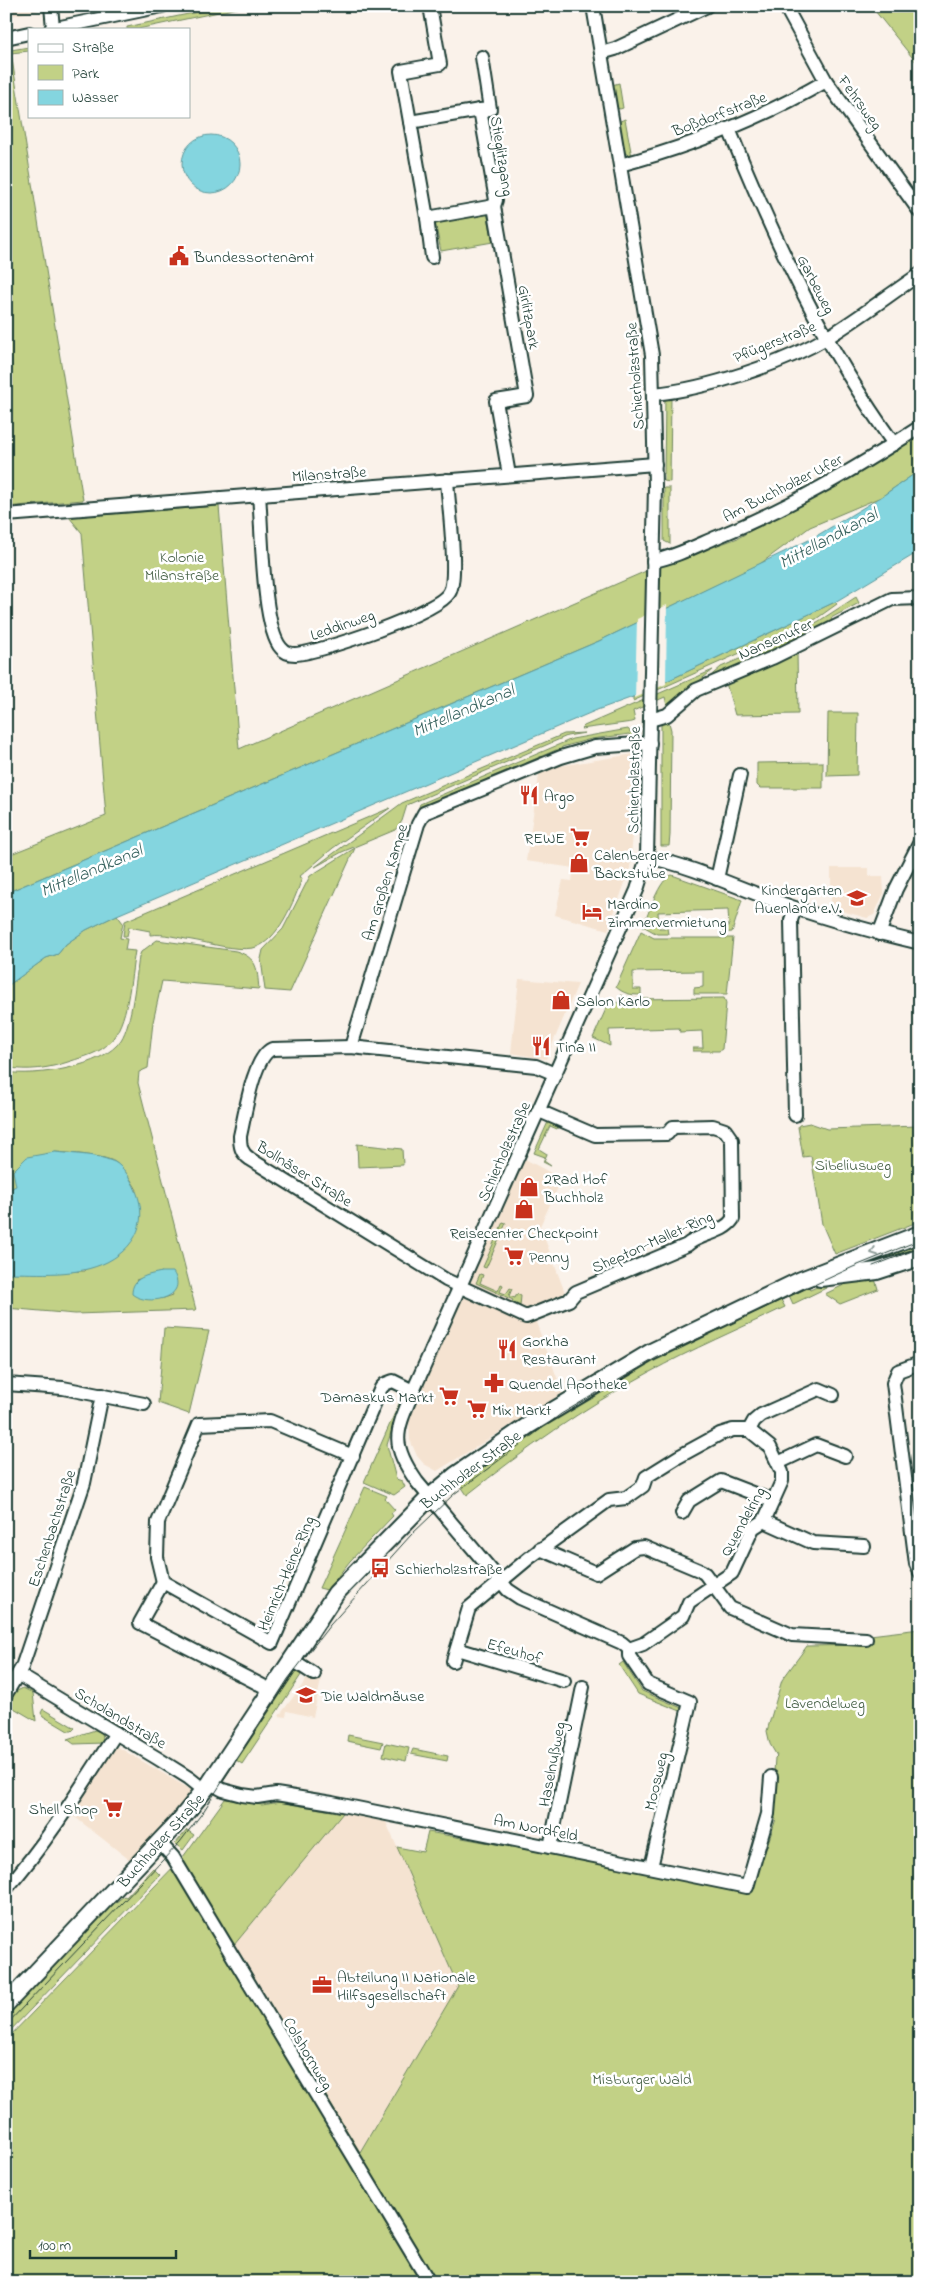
<svg xmlns="http://www.w3.org/2000/svg" width="926" height="2288" font-family="'Indie Flower',sans-serif">
	<style>
		.built { fill: #f5e3d1 }
		.green { fill: #c2d186; stroke: #70875d; fill-rule: evenodd }
		.water { fill: #84d5df; stroke: #5c989b }
		.pier { fill: #faf2ea }
		.lines { fill: none; stroke-linecap: round; stroke-linejoin: round }
		.minor-casing { stroke: #1f3d34; stroke-width: 16 }
		.major-casing { stroke: #1f3d34; stroke-width: 20 }
		.minor { stroke: #fff; stroke-width: 12 }
		.major { stroke: #fff; stroke-width: 16 }
		.tram { stroke: #1f3d34; stroke-width: 1 }
		.oneway { stroke: #8f9e9a }
		.labels { text-anchor: middle; stroke-width: 5; stroke-linejoin: round; paint-order: stroke }
		.street-label { font-size: 16px; fill: #1f3d34; stroke: #fff }
		.poi-label { font-size: 16px; fill: #1f3d34; stroke: #fff; text-anchor: start }
		.park-label { font-size: 16px; fill: #486248; stroke: #fff }
		.water-label { font-size: 18px; font-style: italic; fill: #38635f; stroke: #fff }
	</style>
	<rect width="100%" height="100%" fill="#faf2ea"/>
	<filter id="ink" filterUnits="userSpaceOnUse"><feTurbulence type="fractalNoise" baseFrequency=".02" numOctaves="2"/><feDisplacementMap in="SourceGraphic" scale="10" xChannelSelector="R" yChannelSelector="G"/><feConvolveMatrix kernelMatrix="1 2 1 2 8 2 1 2 1" color-interpolation-filters="sRGB"/></filter>
	<g filter="url(#ink)">
		<!-- built -->
		<g class="built">
			<polygon points="6,6 40,6 36,11 6,17"/>
			<polygon points="640,753 630,869 608,930 555,915 563,880 572,881 574,868 526,861 540,769"/>
			<polygon points="831,868 869,868 869,876 883,876 884,893 874,915 867,918 831,908"/>
			<polygon points="519,979 578,984 546,1059 511,1053"/>
			<polygon points="523,1158 562,1179 540,1226 567,1298 532,1312 563,1393 437,1471 424,1464 417,1456 410,1440 409,1420"/>
			<polygon points="311,1677 321,1680 313,1717 287,1711 286,1717 279,1716 306,1680"/>
			<polygon points="114,1746 118,1747 193,1791 159,1834 131,1861 71,1814 110,1749"/>
			<polygon points="343,1813 386,1822 458,1986 359,2153 234,1945"/>
		</g>
		<!-- green -->
		<g class="green">
			<polygon points="226,6 238,6 238,8 138,29 127,29 127,27"/>
			<polygon points="871,6 920,6 920,67"/>
			<polygon points="10,47 11,50 29,47 29,51 11,53 83,500 6,507 6,48"/>
			<polygon points="619,83 623,108 620,109 617,108 612,85"/>
			<polygon points="625,119 632,157 625,153 618,122"/>
			<polygon points="487,212 493,242 441,251 435,222"/>
			<polygon points="671,396 670,482 664,481 665,397"/>
			<polygon points="920,432 920,470 881,497 810,527 760,564 599,641 6,893 6,856 106,816 82,533 69,517 219,506 239,749 653,568 738,538 896,448"/>
			<polygon points="664,488 670,488 670,544 664,541"/>
			<polygon points="856,597 859,603 831,618 834,625 699,686 721,667 790,637 819,621"/>
			<polygon points="835,602 837,604 816,619 633,701 633,697"/>
			<polygon points="797,651 798,714 735,715 726,683"/>
			<polygon points="713,670 667,706 665,697 633,711 635,721 632,722 581,729 584,726"/>
			<polygon points="828,713 858,713 857,775 827,776"/>
			<polygon points="668,719 671,730 670,835 669,846 661,846 661,723"/>
			<polygon points="628,729 635,738 632,739 629,734 623,735 591,739 562,747 561,751 556,750 526,763 523,767 520,765 487,779 484,783 481,782 448,796 446,800 417,812 420,804 572,739"/>
			<polygon points="585,733 567,736 407,805 402,821 395,830 342,852 315,867 402,803 564,734"/>
			<polygon points="823,762 823,788 760,788 757,785 757,763"/>
			<path d="M390 808 333 848 299 877 302 878C295 899 278 943 253 948 234 951 210 943 192 940 178 938 164 933 150 935V931L129 927 127 936H123L125 921Z"/>
			<polygon points="355,848 290,992 265,990 261,959 263,950 283,929 310,876"/>
			<path d="M672 875 742 900 732 932 721 933V927L729 926 728 910 658 912 659 928H667L668 934H657L643 926C649 913 659 879 672 875Z"/>
			<path d="M117 915 123 923 120 938 127 939 125 950 135 951C130 979 129 1023 109 1043 100 1053 83 1057 71 1061 50 1068 28 1072 6 1067V987L46 958 58 954 66 944 86 930Z"/>
			<path d="M641 931 654 938H733L727 994H694V988L703 987V971L633 972V989H641V995C631 995 624 994 616 987Z"/>
			<path d="M157 940 236 951C258 958 257 969 259 989L162 981 153 1022 148 1068 139 1072 138 1083 196 1310 75 1314 6 1308V1273L85 1271 137 1190C131 1180 125 1169 115 1162 104 1155 69 1153 55 1152L16 1187 6 1191V1072C35 1077 104 1067 121 1040 132 1023 136 978 139 957L141 952ZM162 1272 173 1295 164 1298 151 1299 136 1280Z"/>
			<polygon points="621,995 630,999 724,998 726,1003 722,1049 719,1051 693,1051 693,1048 703,1048 702,1031 680,1032 679,1028 609,1030 610,1046 593,1038 610,1000 618,1003"/>
			<polygon points="548,1122 559,1124 557,1129 550,1126 539,1149 547,1154 544,1161 551,1166 543,1162 545,1157 534,1153"/>
			<polygon points="810,1123 827,1129 918,1126 920,1221 835,1254 822,1224 811,1156 803,1157 798,1127 799,1125"/>
			<polygon points="357,1144 402,1149 403,1165 358,1167"/>
			<polygon points="503,1222 506,1223 486,1268 483,1267"/>
			<polygon points="920,1238 920,1253 886,1265 883,1259 865,1267 863,1259"/>
			<polygon points="480,1274 483,1275 480,1283 498,1291 501,1284 503,1285 500,1292 506,1294 510,1288 512,1289 509,1296 515,1298 517,1294 521,1296 520,1306 512,1302 513,1300 476,1283"/>
			<polygon points="875,1279 878,1289 840,1304 825,1294 850,1282"/>
			<polygon points="824,1284 826,1288 793,1304 788,1293 807,1286 810,1290"/>
			<path d="M780 1298 785 1307C739 1329 692 1349 648 1373 583 1408 524 1450 467 1495L459 1483 550 1419 621 1375Z"/>
			<polygon points="164,1328 209,1331 189,1414 158,1403"/>
			<polygon points="402,1397 387,1445 396,1479 402,1481 405,1487 394,1495 364,1482"/>
			<polygon points="365,1487 387,1496 385,1499 395,1510 391,1513 393,1516 350,1561 327,1590 319,1588"/>
			<polygon points="920,1629 920,2282 6,2282 6,2040 183,1857 225,1799 262,1805 280,1802 343,1813 234,1945 360,2152 458,1986 397,1847 423,1852 428,1832 748,1889 765,1852 776,1819 771,1814 775,1758 777,1756 770,1744 767,1731 782,1680 807,1646 870,1645 870,1635"/>
			<polygon points="623,1662 642,1691 684,1709 683,1712 638,1694 619,1665"/>
			<polygon points="293,1670 301,1675 242,1764 233,1758"/>
			<polygon points="23,1688 33,1693 36,1721 7,1704 17,1691"/>
			<polygon points="43,1709 75,1728 72,1731 68,1731 43,1716 41,1713"/>
			<polygon points="95,1730 102,1733 104,1743 74,1744 67,1739"/>
			<polygon points="348,1735 383,1742 381,1748 347,1741"/>
			<polygon points="386,1743 409,1748 406,1761 383,1756"/>
			<polygon points="413,1749 448,1756 447,1761 411,1754"/>
			<polygon points="187,1830 194,1835 183,1850 175,1844"/>
			<polygon points="153,1868 160,1875 6,2035 6,2011 101,1914 124,1896 126,1897"/>
		</g>
		<!-- water -->
		<g class="water">
			<circle cx="211" cy="164" r="29"/>
			<polygon points="920,470 920,551 835,602 633,697 597,710 117,915 86,930 66,944 58,954 46,958 6,987 6,893 599,641 813,538 881,497"/>
			<path d="M55 1152C73 1154 95 1154 112 1161 119 1163 127 1173 130 1179 150 1212 142 1244 107 1262 76 1277 40 1273 6 1273V1191L16 1186 13 1171 27 1157Z"/>
			<path d="M162 1272H173C190 1298 148 1307 132 1294 132 1277 147 1275 162 1272Z"/>
		</g>
		<!-- pier -->
		<polygon class="pier" points="667,605 666,684 635,698 637,619"/>
		<g class="lines">
			<defs>
				<g id="minor">
					<polyline points="51,6 53,28"/>
					<polyline points="430,6 440,64 401,71 427,218 494,206 527,396 496,401 509,475"/>
					<path d="M593 6 652 355 655 486 647 857 637 890 414 1389C396 1432 389 1442 417 1482L508 1590 520 1598 622 1643 629 1649"/>
					<polyline points="785,6 826,81 920,212"/>
					<polyline points="51,29 162,6"/>
					<polyline points="6,38 29,33"/>
					<polyline points="601,53 615,49 707,6"/>
					<polyline points="482,57 490,109 480,110 496,200 494,206"/>
					<polyline points="410,122 480,110"/>
					<path d="M729 129C774 239 824 347 894 444"/>
					<path d="M620 165C692 146 762 118 826 81"/>
					<polyline points="427,218 432,257"/>
					<path d="M654 394C706 389 783 364 828 337 859 318 889 295 920 274"/>
					<path d="M259 495C262 527 262 627 281 648 285 653 289 654 295 654 320 653 437 613 449 593 459 579 448 501 447 480"/>
					<polyline points="6,515 655,464"/>
					<path d="M653 561C675 557 696 546 717 537 789 508 855 469 920 427"/>
					<polyline points="650,720 667,715 696,690 772,658 892,599 920,598"/>
					<path d="M647 857C698 867 746 892 795 908 836 922 878 933 920 943"/>
					<polyline points="717,879 740,775"/>
					<polyline points="795,909 791,920 795,1115"/>
					<polyline points="879,934 896,889 920,842"/>
					<polyline points="351,1047 418,824 424,813 561,757 595,747 650,743"/>
					<path d="M539 1111 595 1135 667 1134 673 1127 713 1126 725 1130 732 1140 733 1219C723 1234 700 1233 687 1245L576 1292 569 1300 526 1317 446 1280 250 1159C241 1153 240 1146 240 1136 245 1115 253 1057 272 1049L351 1047 536 1066 555 1074"/>
					<polyline points="920,1363 898,1371 893,1383 916,1564 920,1572"/>
					<polyline points="6,1384 63,1388 144,1404"/>
					<polyline points="749,1430 754,1421 761,1415 819,1389 833,1395"/>
					<polyline points="353,1456 270,1421 199,1424 158,1522 157,1557 163,1582 272,1643 381,1388 385,1384 393,1381 413,1391"/>
					<polyline points="778,1463 816,1445 845,1456"/>
					<polyline points="682,1513 689,1501 721,1481 773,1501"/>
					<polyline points="764,1521 813,1543 864,1546"/>
					<polyline points="540,1549 596,1573 635,1548 644,1547 701,1571 705,1574 730,1608 792,1635 866,1639"/>
					<polyline points="163,1582 140,1623 271,1690"/>
					<polyline points="457,1649 564,1681"/>
					<polyline points="629,1649 629,1656 648,1684 690,1702 651,1867"/>
					<polyline points="291,1659 314,1674"/>
					<polyline points="453,1661 469,1608 529,1558 609,1500 626,1498 643,1486 646,1477 678,1457 720,1434 733,1430 749,1430 770,1447 782,1472 782,1481 764,1521 753,1528 732,1573 689,1602 683,1616 643,1644 629,1649"/>
					<polyline points="19,1675 157,1758 189,1778 204,1790"/>
					<polyline points="6,1694 22,1667 84,1483 102,1395"/>
					<polyline points="210,1783 223,1790 242,1795 257,1797 276,1794 332,1803 747,1887 768,1814 771,1777"/>
					<polyline points="160,1843 173,1857 429,2282"/>
					<polyline points="550,1847 583,1687"/>
					<path d="M6 1889C48 1841 81 1787 116 1733"/>
				</g>
				<g id="major">
					<polyline points="820,1278 877,1271 920,1257"/>
					<polyline points="6,2004 180,1820 210,1783 336,1593 430,1497 456,1475 529,1425 651,1352 801,1280 920,1234"/>
				</g>
			</defs>
			<!-- minor casing -->
			<use href="#minor" class="minor-casing"/>
			<!-- major casing -->
			<use href="#major" class="major-casing"/>
			<!-- minor -->
			<use href="#minor" class="minor"/>
			<!-- major -->
			<use href="#major" class="major"/>
			<!-- tram -->
			<g class="tram">
				<polyline points="873,1266 920,1248"/>
				<polyline points="6,2025 180,1842 203,1812 288,1679 330,1625 411,1535 454,1494 561,1414 656,1358 853,1267 920,1240"/>
			</g>
		</g>
		<!-- one-way arrows -->
		<defs><path id="oneway-chevron" d="M-2-3.5L2.5 0L-2 3.5" fill="none" stroke-width="1.6" stroke-linecap="round" stroke-linejoin="round" transform="scale(1.25)"/></defs>
		<use class="oneway" href="#oneway-chevron" transform="translate(874 1252) rotate(159)"/>
	</g>
	<!-- icons -->
	<defs>
		<symbol id="civic-bare" viewBox="-9 -9 18 18"><path d="M-.6-6.5H3V-4.5H.6V-3L4-1V1h2V6H-6V1h2V-1L-.6-3ZM-1.2 2.5V6h2.4V2.5Z" fill="#c8321e" stroke="#fff" stroke-width="2.5" paint-order="stroke"/></symbol>
		<symbol id="restaurant-bare" viewBox="-9 -9 18 18"><path d="M-5-6h1v4h1v-4h1v4h1v-4h1v5L-1.5 .5V6h-2V.5L-5-1ZM5-6V6H3V1.5H1.5Q1.5-4 5-6Z" fill="#c8321e" stroke="#fff" stroke-width="2.5" paint-order="stroke"/></symbol>
		<symbol id="supermarket-bare" viewBox="-9 -9 18 18"><path d="M-6-5.5h2.5l.6 2H6L4.5 2H-2.5L-4.4-4H-6ZM-1.5 3.2a1.3 1.3 0 1 0 .1 0ZM3 3.2a1.3 1.3 0 1 0 .1 0Z" fill="#c8321e" stroke="#fff" stroke-width="2.5" paint-order="stroke"/></symbol>
		<symbol id="shop-bare" viewBox="-9 -9 18 18"><path d="M-5-2.5h2.3a2.7 3.5 0 0 1 5.4 0H5L5.5 6h-11ZM-1.5-2.5h3a1.5 2.3 0 0 0-3 0Z" fill="#c8321e" stroke="#fff" stroke-width="2.5" paint-order="stroke"/></symbol>
		<symbol id="school-bare" viewBox="-9 -9 18 18"><path d="M0-5L7-2L0 1L-7-2ZM-4 1L0 2.5L4 1V4Q0 6-4 4Z" fill="#c8321e" stroke="#fff" stroke-width="2.5" paint-order="stroke"/></symbol>
		<symbol id="hotel-bare" viewBox="-9 -9 18 18"><path d="M-6-4.5h1.5V1H6V5H4.5V3h-9V5H-6ZM-4 0a1.8 1.8 0 1 1 3.6 0ZM.5 0V-2.5h3Q6-2.5 6 0Z" fill="#c8321e" stroke="#fff" stroke-width="2.5" paint-order="stroke"/></symbol>
		<symbol id="pharmacy-bare" viewBox="-9 -9 18 18"><path d="M-2-6h4v4h4v4h-4v4h-4v-4h-4v-4h4Z" fill="#c8321e" stroke="#fff" stroke-width="2.5" paint-order="stroke"/></symbol>
		<symbol id="bus-bare" viewBox="-9 -9 18 18"><path d="M-5-6H5V4H4V6H2V4H-2V6H-4V4H-5ZM-3.5-4V0h7V-4ZM-3.5 1.2v1.5H-2V1.2ZM2 1.2v1.5H3.5V1.2Z" fill="#c8321e" stroke="#fff" stroke-width="2.5" paint-order="stroke"/></symbol>
		<symbol id="office-bare" viewBox="-9 -9 18 18"><path d="M-6-3h4V-5.5h4V-3h4V5H-6ZM-1-4.5V-3h2v-1.5ZM-6 0V1H6V0Z" fill="#c8321e" stroke="#fff" stroke-width="2.5" paint-order="stroke"/></symbol>
	</defs>
	<g fill-rule="evenodd">
		<use href="#civic-bare" x="165" y="242" width="28" height="28"/>
		<use href="#restaurant-bare" x="515" y="781" width="28" height="28"/>
		<use href="#supermarket-bare" x="566" y="823" width="28" height="28"/>
		<use href="#shop-bare" x="565" y="849" width="28" height="28"/>
		<use href="#school-bare" x="843" y="884" width="28" height="28"/>
		<use href="#hotel-bare" x="578" y="898" width="28" height="28"/>
		<use href="#shop-bare" x="547" y="986" width="28" height="28"/>
		<use href="#restaurant-bare" x="527" y="1032" width="28" height="28"/>
		<use href="#shop-bare" x="515" y="1173" width="28" height="28"/>
		<use href="#shop-bare" x="510" y="1195" width="28" height="28"/>
		<use href="#supermarket-bare" x="500" y="1242" width="28" height="28"/>
		<use href="#restaurant-bare" x="493" y="1335" width="28" height="28"/>
		<use href="#pharmacy-bare" x="480" y="1369" width="28" height="28"/>
		<use href="#supermarket-bare" x="435" y="1382" width="28" height="28"/>
		<use href="#supermarket-bare" x="463" y="1395" width="28" height="28"/>
		<use href="#bus-bare" x="366" y="1554" width="28" height="28"/>
		<use href="#school-bare" x="292" y="1681" width="28" height="28"/>
		<use href="#supermarket-bare" x="99" y="1794" width="28" height="28"/>
		<use href="#office-bare" x="308" y="1971" width="28" height="28"/>
	</g>
	<g class="labels">
		<!-- street labels -->
		<g class="street-label">
			<text transform="translate(861 102) rotate(54)" y="6">Fehrsweg</text>
			<text transform="translate(719 113) rotate(-21)" y="6">Boßdorfstraße</text>
			<text transform="translate(503 156) rotate(81)" y="6">Stieglitzgang</text>
			<text transform="translate(817 284) rotate(63)" y="6">Garbeweg</text>
			<text transform="translate(530 317) rotate(80)" y="6">Girlitzpark</text>
			<text transform="translate(774 341) rotate(-22)" y="6">Pflügerstraße</text>
			<text transform="translate(634 376) rotate(-94)" y="6">Schierholzstraße</text>
			<text transform="translate(329 473) rotate(-4)" y="6">Milanstraße</text>
			<text transform="translate(782 487) rotate(-27)" y="6">Am Buchholzer Ufer</text>
			<text transform="translate(342 624) rotate(-19)" y="6">Leddinweg</text>
			<text transform="translate(775 638) rotate(-24)" y="6">Nansenufer</text>
			<text transform="translate(633 780) rotate(-89)" y="6">Schierholzstraße</text>
			<text transform="translate(384 882) rotate(-73)" y="6">Am Großen Kampe</text>
			<text transform="translate(503 1151) rotate(-66)" y="6">Schierholzstraße</text>
			<text transform="translate(305 1173) rotate(32)" y="6">Bollnäser Straße</text>
			<text transform="translate(652 1241) rotate(-24)" y="6">Shepton-Mallet-Ring</text>
			<text transform="translate(470 1469) rotate(-37)" y="6">Buchholzer Straße</text>
			<text transform="translate(742 1521) rotate(-61)" y="6">Quendelring</text>
			<text transform="translate(51 1528) rotate(-72)" y="6">Eschenbachstraße</text>
			<text transform="translate(285 1573) rotate(-67)" y="6">Heinrich-Heine-Ring</text>
			<text transform="translate(515 1650) rotate(16)" y="6">Efeuhof</text>
			<text transform="translate(121 1717) rotate(31)" y="6">Scholandstraße</text>
			<text transform="translate(551 1764) rotate(-79)" y="6">Haselnußweg</text>
			<text transform="translate(655 1781) rotate(-77)" y="6">Moosweg</text>
			<text transform="translate(536 1827) rotate(11)" y="6">Am Nordfeld</text>
			<text transform="translate(160 1840) rotate(-48)" y="6">Buchholzer Straße</text>
			<text transform="translate(309 2053) rotate(59)" y="6">Colshornweg</text>
		</g>
		<!-- poi labels -->
		<g class="poi-label">
			<text x="194" y="262">Bundessortenamt</text>
			<text x="544" y="801">Argo</text>
			<text x="565" y="843" text-anchor="end">REWE</text>
			<text x="594" y="860">Calenberger<tspan x="594" dy="18">Backstube</tspan></text>
			<text x="842" y="895" text-anchor="end">Kindergarten<tspan x="842" dy="18">Auenland e.V.</tspan></text>
			<text x="607" y="909">Mardino<tspan x="607" dy="18">Zimmervermietung</tspan></text>
			<text x="576" y="1006">Salon Karlo</text>
			<text x="556" y="1052">Tina II</text>
			<text x="544" y="1184">2Rad Hof<tspan x="544" dy="18">Buchholz</tspan></text>
			<text x="524" y="1238" text-anchor="middle">Reisecenter Checkpoint</text>
			<text x="529" y="1262">Penny</text>
			<text x="522" y="1346">Gorkha<tspan x="522" dy="18">Restaurant</tspan></text>
			<text x="509" y="1389">Quendel Apotheke</text>
			<text x="434" y="1402" text-anchor="end">Damaskus Markt</text>
			<text x="492" y="1415">Mix Markt</text>
			<text x="395" y="1574">Schierholzstraße</text>
			<text x="321" y="1701">Die Waldmäuse</text>
			<text x="98" y="1814" text-anchor="end">Shell Shop</text>
			<text x="337" y="1982">Abteilung II Nationale<tspan x="337" dy="18">Hilfsgesellschaft</tspan></text>
		</g>
		<!-- park labels -->
		<g class="park-label">
			<text x="182" y="562">Kolonie<tspan x="182" dy="18">Milanstraße</tspan></text>
			<text x="853" y="1170">Sibeliusweg</text>
			<text x="825" y="1708">Lavendelweg</text>
			<text x="642" y="2084">Misburger Wald</text>
		</g>
		<!-- water labels -->
		<g class="water-label">
			<text transform="translate(828 538) rotate(-28)" y="6">Mittellandkanal</text>
			<text transform="translate(463 710) rotate(-23)" y="6">Mittellandkanal</text>
			<text transform="translate(91 870) rotate(-23)" y="6">Mittellandkanal</text>
		</g>
	</g>
	<!-- margin -->
	<rect width="926" height="2288" fill="none" stroke="#fff" stroke-width="25"/>
	<rect x="12" y="12" width="901" height="2263" fill="none" stroke="#1f3d34" stroke-width="2" filter="url(#ink)"/>
	<!-- legend -->
	<rect x="28" y="28" width="162" height="90" fill="#ffffff" stroke="#a5b1ae"/>
	<rect x="38" y="44" width="25" height="8" fill="#ffffff" stroke="#a5b1ae"/>
	<text x="72" y="52" font-size="15" fill="#1f3d34">Straße</text>
	<rect x="38" y="65" width="25" height="15" fill="#c2d186" stroke="#a5b1ae"/>
	<text x="72" y="78" font-size="15" fill="#1f3d34">Park</text>
	<rect x="38" y="90" width="25" height="15" fill="#84d5df" stroke="#a5b1ae"/>
	<text x="72" y="102" font-size="15" fill="#1f3d34">Wasser</text>
	<!-- scale -->
	<path d="M30 2250v8h146v-8" fill="none" stroke="#1f3d34" stroke-width="2.5"/>
	<text x="38" y="2250" font-size="15" fill="#1f3d34" stroke="#ffffff" stroke-width="4" paint-order="stroke">100 m</text>
</svg>
